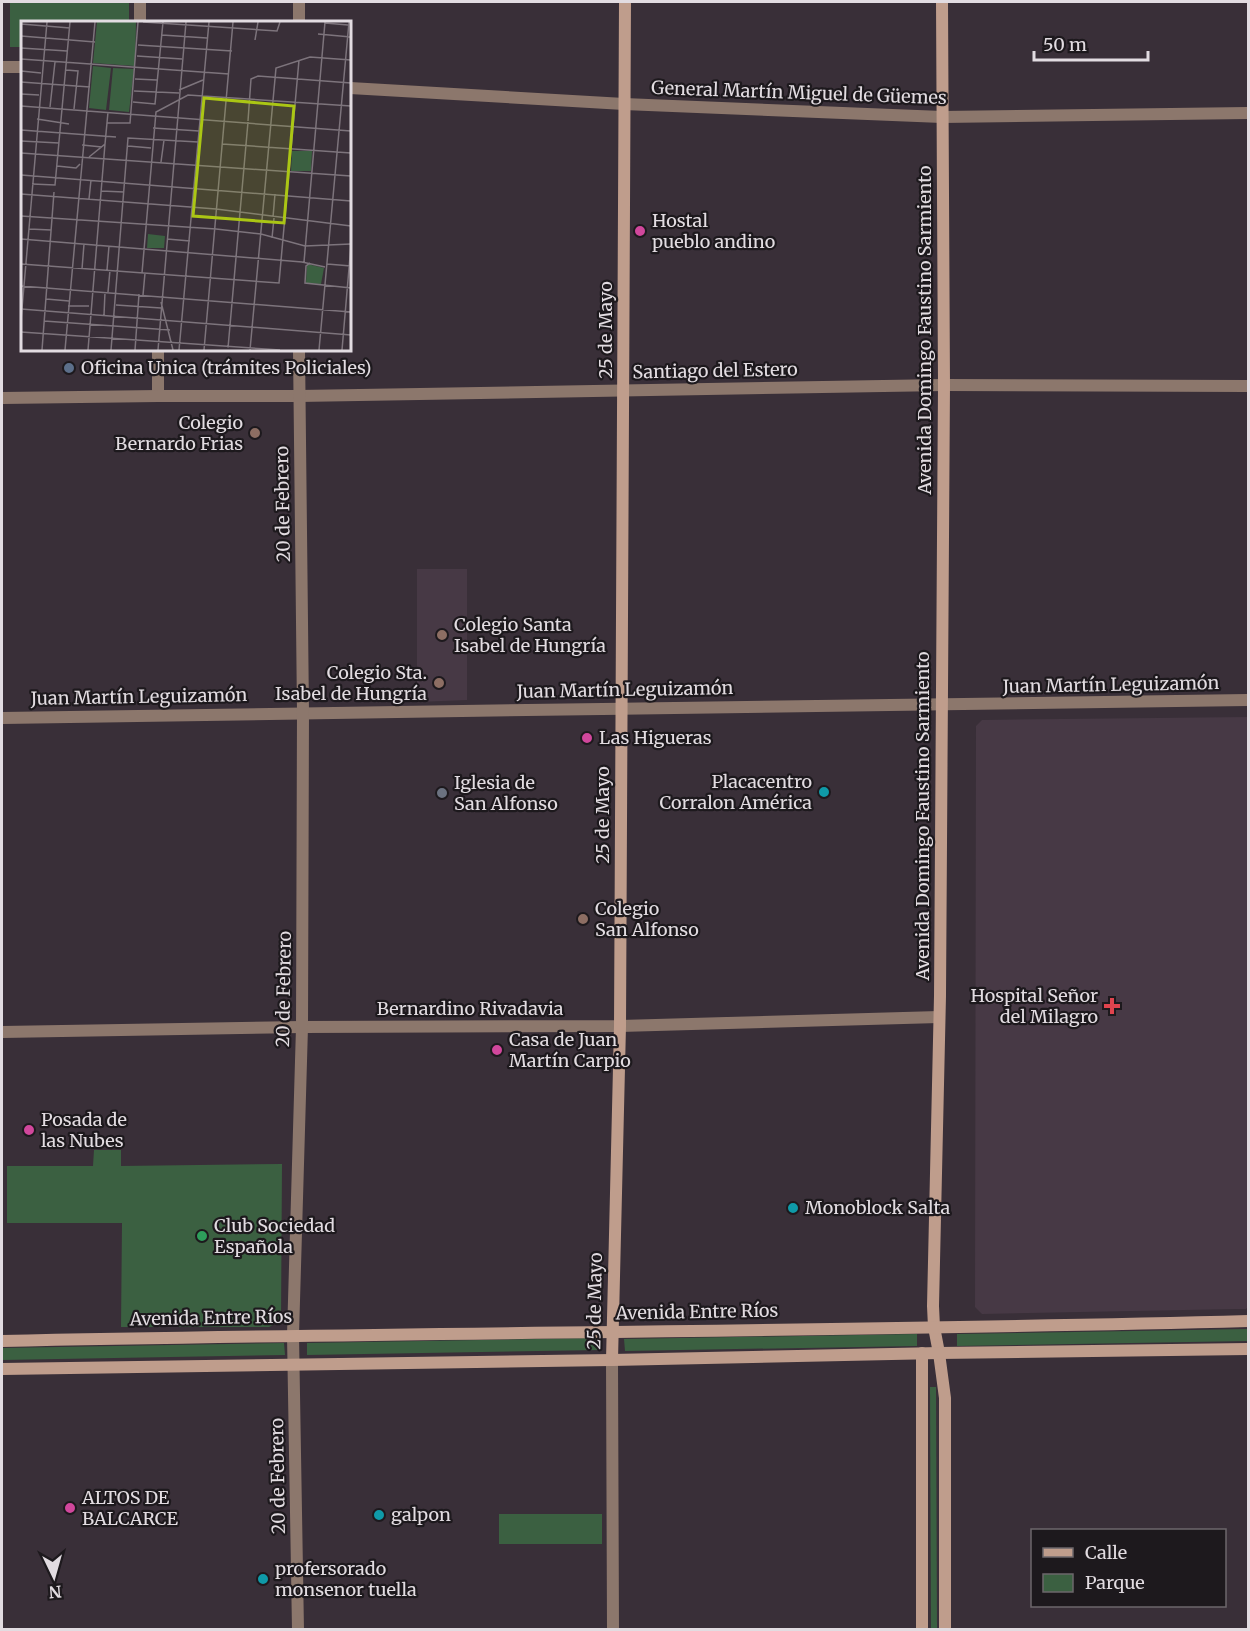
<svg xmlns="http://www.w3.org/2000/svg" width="1250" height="1631" font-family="Merriweather,serif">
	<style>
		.built { fill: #473945 }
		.green { fill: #3b6041 }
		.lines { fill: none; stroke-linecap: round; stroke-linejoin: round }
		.street { stroke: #8c776c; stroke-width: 12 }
		.secondary { stroke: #bf9d8c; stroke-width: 12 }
		.hotel-dot { fill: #d1479c; stroke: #1d191d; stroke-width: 2 }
		.service-dot { fill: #5c6f8a; stroke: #1d191d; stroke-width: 2 }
		.education-dot { fill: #8d6e63; stroke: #1d191d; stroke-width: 2 }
		.culture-dot { fill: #0f9aa8; stroke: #1d191d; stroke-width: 2 }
		.worship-dot { fill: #6b7280; stroke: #1d191d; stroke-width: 2 }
		.health-dot { fill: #e0444e; stroke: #1d191d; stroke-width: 2 }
		.leisure-dot { fill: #2e9e5b; stroke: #1d191d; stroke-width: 2 }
		.labels { text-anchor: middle; stroke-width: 4.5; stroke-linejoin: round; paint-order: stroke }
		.street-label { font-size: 18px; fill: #e2dce1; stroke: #1d191d }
		.poi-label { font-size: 18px; fill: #e2dce1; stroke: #1d191d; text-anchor: start }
		.inset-road { fill: none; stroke: #7d747c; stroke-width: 1.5 }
		.view { fill: #abc614; fill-opacity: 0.15; stroke: #abc614; stroke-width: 3 }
		.inset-edge { fill: none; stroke: #e2dce1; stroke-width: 3 }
	</style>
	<rect width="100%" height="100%" fill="#392f38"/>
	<!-- built -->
	<g class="built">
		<polygon points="417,569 467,569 467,700 417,702"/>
		<polygon points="1248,717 1248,1307 1246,1309 1237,1309 982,1314 975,1307 976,726 982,720"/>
	</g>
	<!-- green -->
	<g class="green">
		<polygon points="10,2 129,2 129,22 22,22 22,47 10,47"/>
		<polygon points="94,1150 121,1150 121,1166 282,1164 281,1321 269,1327 121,1327 122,1223 7,1223 7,1166 93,1166"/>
		<polygon points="1248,1329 1248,1341 957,1346 957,1334"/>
		<polygon points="917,1334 917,1346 625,1351 624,1339"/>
		<polygon points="599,1338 599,1350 307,1355 307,1343"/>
		<polygon points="284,1343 285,1355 2,1360 2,1348"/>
		<polygon points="930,1387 936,1387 937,1630 931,1629"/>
		<rect x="499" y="1514" width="103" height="30"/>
	</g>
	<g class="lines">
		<!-- street -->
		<g class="street">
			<polyline points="140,22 140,2"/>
			<polyline points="299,22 299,2"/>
			<polyline points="2,67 22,67"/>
			<polyline points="350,88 624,104 942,117 1248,113"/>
			<polyline points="158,350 158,396"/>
			<polyline points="2,398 158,396 299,396 944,385 1248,386"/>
			<path d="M2 718C417 709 833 708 1248 700"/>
			<polyline points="2,1032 302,1027 620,1026 939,1017"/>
			<polyline points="612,1360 613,1630"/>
			<polyline points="298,1630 293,1335 302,1027 303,712 299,350"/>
		</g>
		<!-- secondary -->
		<g class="secondary">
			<polyline points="942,2 944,385 940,996 933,1306 934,1327 939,1353 945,1398 945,1630"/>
			<path d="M2 1341C417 1332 833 1332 1248 1321"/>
			<polyline points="922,1353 922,1630"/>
			<polyline points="612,1360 620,1026 625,2"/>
			<polyline points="2,1369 612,1360 939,1353 1248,1349"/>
		</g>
	</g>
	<!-- markers -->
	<g class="hotel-dot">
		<circle cx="640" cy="231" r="6"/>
		<circle cx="587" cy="738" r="6"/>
		<circle cx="497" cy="1050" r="6"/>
		<circle cx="29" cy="1130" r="6"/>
		<circle cx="70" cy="1508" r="6"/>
	</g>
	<circle class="service-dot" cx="69" cy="368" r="6"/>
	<g class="education-dot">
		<circle cx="255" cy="433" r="6"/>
		<circle cx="442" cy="635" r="6"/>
		<circle cx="439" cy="683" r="6"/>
		<circle cx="583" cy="919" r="6"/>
	</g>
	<g class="culture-dot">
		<circle cx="824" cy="792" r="6"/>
		<circle cx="793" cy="1208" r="6"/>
		<circle cx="379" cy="1515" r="6"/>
		<circle cx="263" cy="1579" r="6"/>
	</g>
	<circle class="worship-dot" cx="442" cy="793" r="6"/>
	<path class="health-dot" d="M1109 997h6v6h6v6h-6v6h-6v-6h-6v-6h6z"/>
	<circle class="leisure-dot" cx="202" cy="1236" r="6"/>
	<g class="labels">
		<!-- street labels -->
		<g class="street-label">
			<text transform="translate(799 93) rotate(2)" y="6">General Martín Miguel de Güemes</text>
			<text transform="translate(606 330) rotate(-90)" y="6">25 de Mayo</text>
			<text transform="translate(925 330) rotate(-90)" y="6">Avenida Domingo Faustino Sarmiento</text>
			<text transform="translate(715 371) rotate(-1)" y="6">Santiago del Estero</text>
			<text transform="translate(283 504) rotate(-91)" y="6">20 de Febrero</text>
			<text transform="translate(1111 685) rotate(-1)" y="6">Juan Martín Leguizamón</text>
			<text transform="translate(625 690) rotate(-1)" y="6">Juan Martín Leguizamón</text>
			<text transform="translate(139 697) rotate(-1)" y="6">Juan Martín Leguizamón</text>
			<text transform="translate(603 815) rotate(-90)" y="6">25 de Mayo</text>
			<text transform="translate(923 816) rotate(-90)" y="6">Avenida Domingo Faustino Sarmiento</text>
			<text transform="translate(284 989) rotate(-89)" y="6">20 de Febrero</text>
			<text x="470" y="1015">Bernardino Rivadavia</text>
			<text transform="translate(595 1301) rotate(-89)" y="6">25 de Mayo</text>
			<text transform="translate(697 1312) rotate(-1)" y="6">Avenida Entre Ríos</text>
			<text transform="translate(211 1318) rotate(-1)" y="6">Avenida Entre Ríos</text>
			<text transform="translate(278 1476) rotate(-91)" y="6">20 de Febrero</text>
		</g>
		<!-- poi labels -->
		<g class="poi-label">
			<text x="652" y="227">Hostal<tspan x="652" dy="21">pueblo andino</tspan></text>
			<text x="81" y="374">Oficina Unica (trámites Policiales)</text>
			<text x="243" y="429" text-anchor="end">Colegio<tspan x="243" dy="21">Bernardo Frias</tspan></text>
			<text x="454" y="631">Colegio Santa<tspan x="454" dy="21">Isabel de Hungría</tspan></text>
			<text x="427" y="679" text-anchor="end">Colegio Sta.<tspan x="427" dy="21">Isabel de Hungría</tspan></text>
			<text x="599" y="744">Las Higueras</text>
			<text x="812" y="788" text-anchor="end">Placacentro<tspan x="812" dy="21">Corralon América</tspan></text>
			<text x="454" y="789">Iglesia de<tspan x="454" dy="21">San Alfonso</tspan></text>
			<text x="595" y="915">Colegio<tspan x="595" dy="21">San Alfonso</tspan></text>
			<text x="1098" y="1002" text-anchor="end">Hospital Señor<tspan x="1098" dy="21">del Milagro</tspan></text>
			<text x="509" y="1046">Casa de Juan<tspan x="509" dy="21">Martín Carpio</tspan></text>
			<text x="41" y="1126">Posada de<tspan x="41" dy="21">las Nubes</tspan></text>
			<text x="805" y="1214">Monoblock Salta</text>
			<text x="214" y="1232">Club Sociedad<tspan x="214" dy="21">Española</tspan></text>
			<text x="82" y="1504">ALTOS DE<tspan x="82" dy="21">BALCARCE</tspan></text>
			<text x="391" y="1521">galpon</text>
			<text x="275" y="1575">profersorado<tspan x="275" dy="21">monsenor tuella</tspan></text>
		</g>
	</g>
	<!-- overview -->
	<g transform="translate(21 21)">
		<rect width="330" height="330" fill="#392f38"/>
		<path d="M76 1H115L114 45 72 42ZM72 45 90 47 85 89 68 87ZM92 47 113 48 108 91 88 89ZM271 130H291L290 150H270ZM127 213 144 215 143 227H126ZM286 243 303 247 300 263 285 262Z" fill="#3b6041"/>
		<path class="inset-road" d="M122 1 256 10 259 1M304 2 327 4M0 3 49 7M297 13 330 16M141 14 186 17M0 15 74 21M234 19 237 1M117 24 211 30M0 27 46 30M116 35 161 38M0 38 208 53M45 49 57 50 53 88M0 50 20 52M114 58 136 59M0 61 69 66M158 69 182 59M113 70 158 72M0 73 18 74M112 81 134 83 142 1M0 85 330 110M29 86 34 41M16 98 48 103M227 100 230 58 237 55 330 62M86 102H109L117 1M132 107 178 110M0 109 95 116M0 120 38 122M201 123 330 132M61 124 81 126M107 125 130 127M0 132 330 155M68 136 84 123 87 91M140 141 143 119M36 145 55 147 59 143M0 154 330 180M11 163 34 164 49 1M80 170 103 171M0 173 195 188 330 205M68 178 70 159M0 195 195 208 240 213 284 225 330 223M252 196 254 173M8 208 30 209M251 217 253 197M0 218 281 241 304 246M146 218 169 220M283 241 304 1M289 242 285 245 284 262 330 267M0 243 258 262 278 39M306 243 330 245M61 248 63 223M86 249 88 225M121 252 135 91 167 74 330 85M0 265 330 291M87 271 89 249M122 274 124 252M25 278 48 280M140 281 152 329M95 284 140 287M47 285H68M0 288 330 314M83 294 84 271M0 299 26 1M23 300 149 309M0 311 259 329M207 327 227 101M21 329 33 171M44 329 74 1M67 329 84 123M90 329 107 117 177 121M114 329 118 273M137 329 165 1M158 329 188 1M183 329 212 1M229 329 255 47 289 36 330 39M298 329 328 1M321 329 330 224"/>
		<path class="view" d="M183 77 273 85 263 202 172 195Z"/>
		<rect width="330" height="330" class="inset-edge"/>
	</g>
	<!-- border -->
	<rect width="1250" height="1631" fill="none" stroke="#e2dce1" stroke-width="6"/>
	<!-- legend -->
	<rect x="1031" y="1529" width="195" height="78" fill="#1d191d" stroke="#6c676b" stroke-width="1.5"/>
	<rect x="1043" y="1548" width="30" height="9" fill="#bf9d8c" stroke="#6c676b" stroke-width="1.5"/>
	<text x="1085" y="1559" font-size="18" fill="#e2dce1">Calle</text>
	<rect x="1043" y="1574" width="30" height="18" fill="#3b6041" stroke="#6c676b" stroke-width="1.5"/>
	<text x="1085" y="1589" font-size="18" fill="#e2dce1">Parque</text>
	<!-- north arrow -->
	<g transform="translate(54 1577) rotate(175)" stroke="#1d191d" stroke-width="4.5" paint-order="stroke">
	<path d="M0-4.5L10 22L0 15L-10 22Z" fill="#e2dce1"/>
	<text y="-9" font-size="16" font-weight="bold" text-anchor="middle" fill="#e2dce1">N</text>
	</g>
	<!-- scale -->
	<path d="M1034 51v9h114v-9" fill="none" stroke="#e2dce1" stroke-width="3"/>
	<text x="1043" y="51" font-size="18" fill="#e2dce1" stroke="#1d191d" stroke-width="4.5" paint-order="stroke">50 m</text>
</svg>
